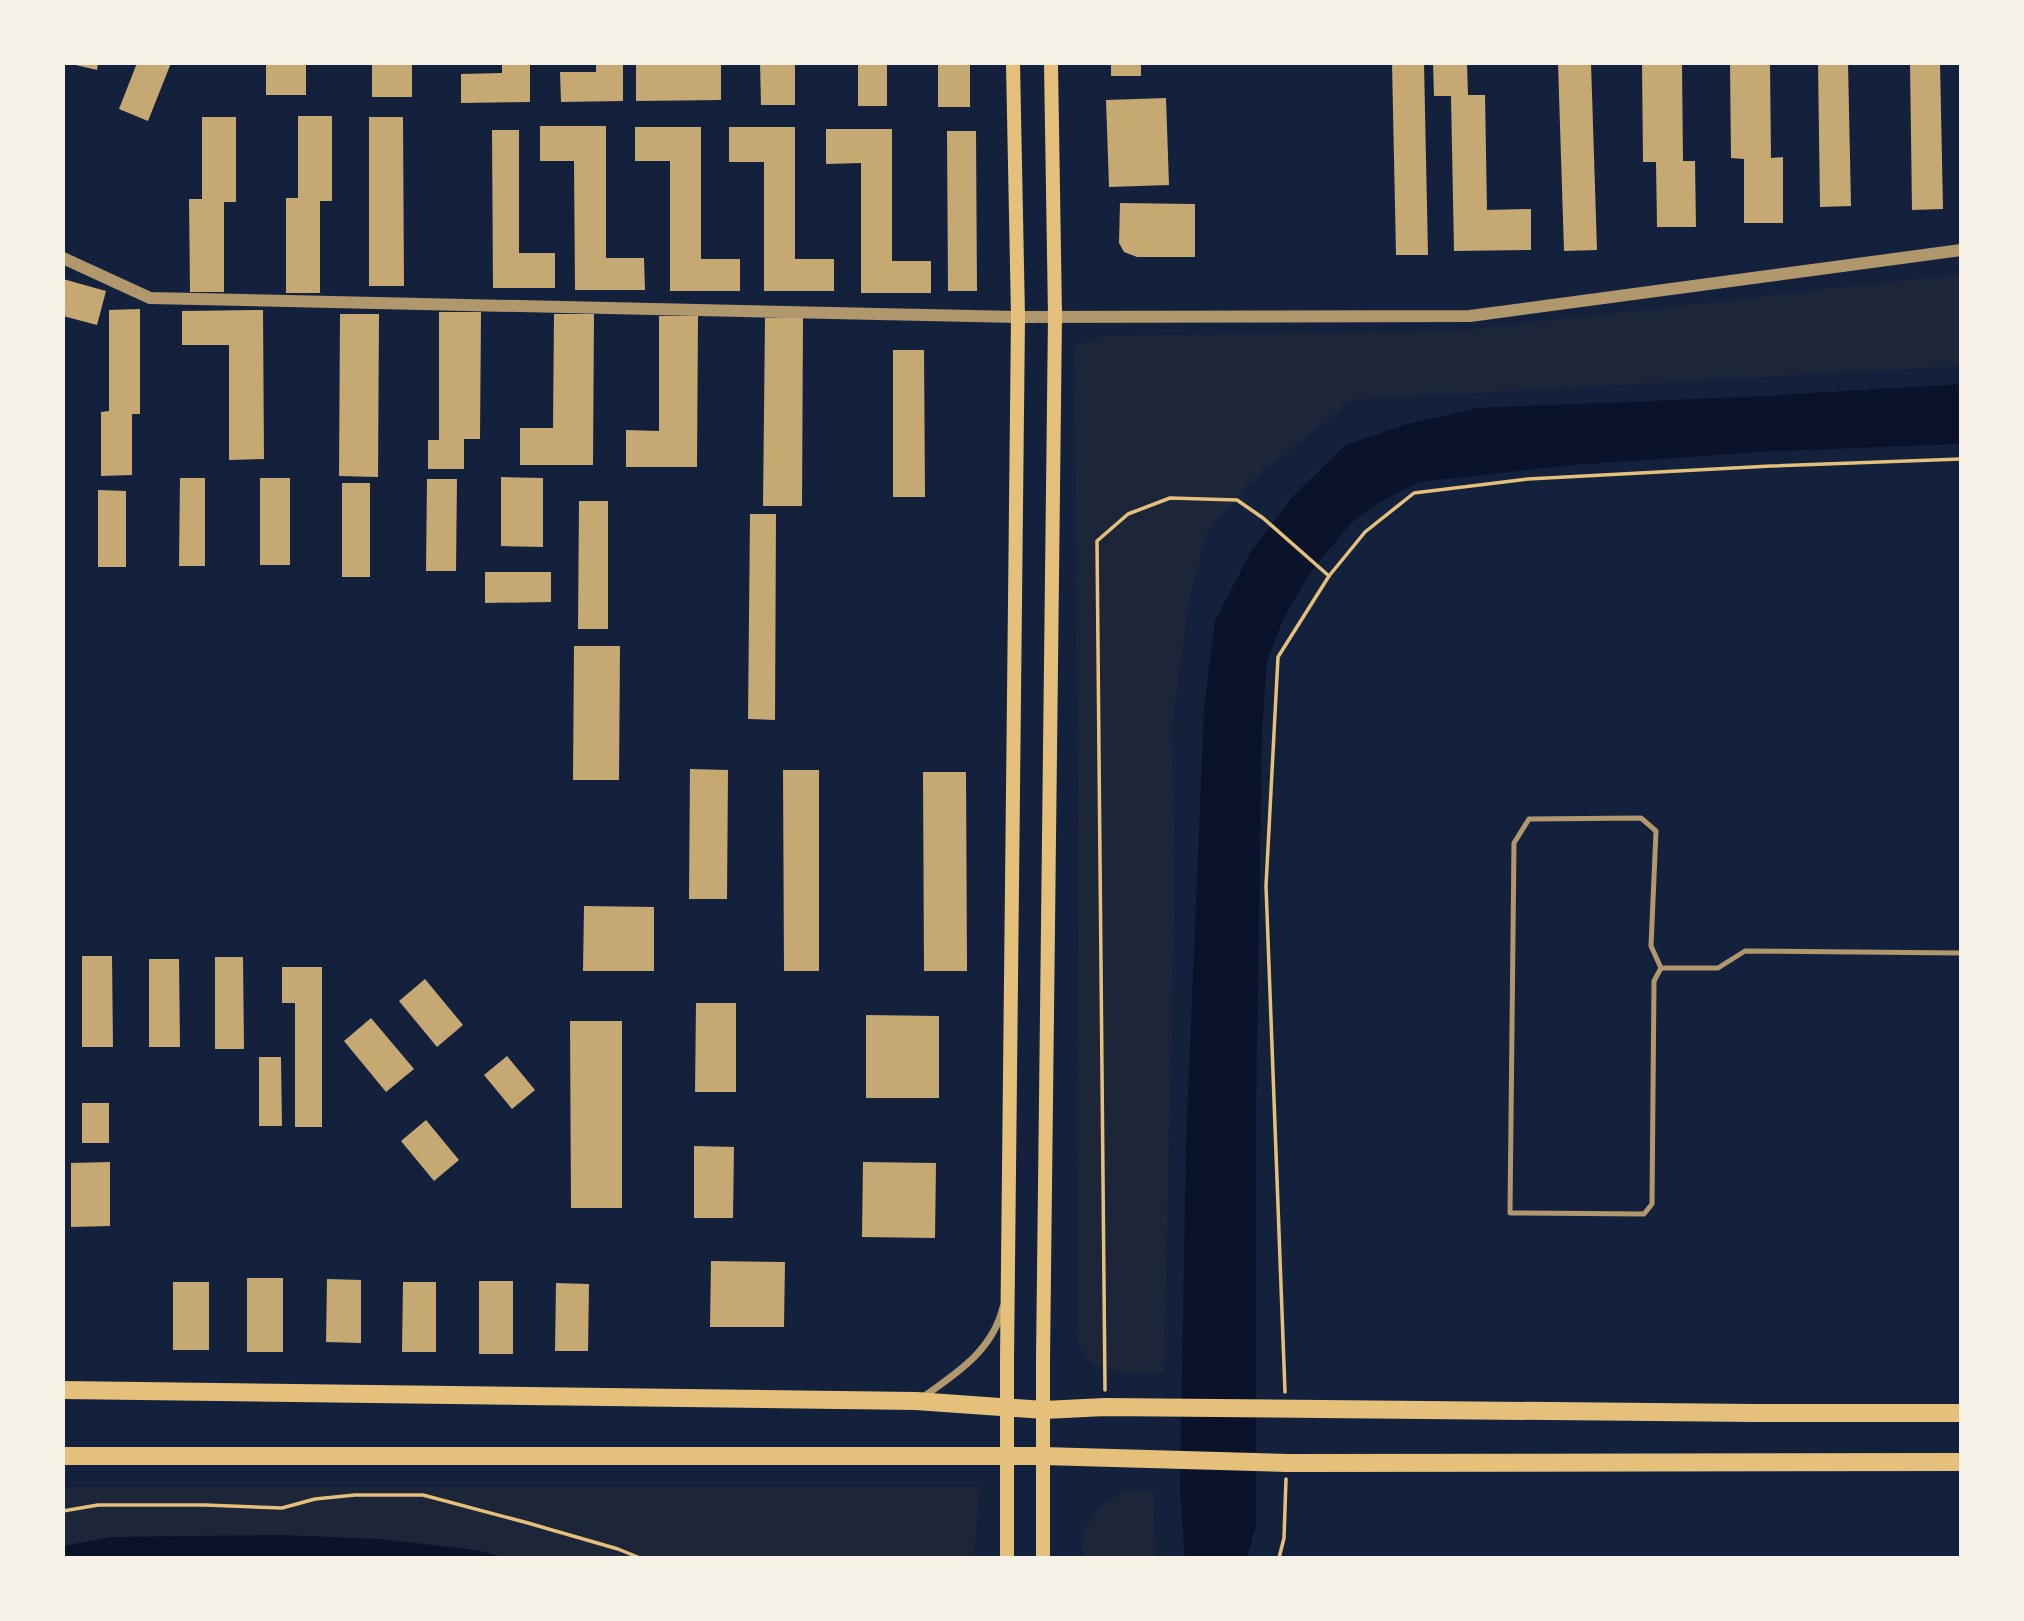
<svg xmlns="http://www.w3.org/2000/svg" width="2024" height="1621" font-family="'Varela Round',sans-serif">
	<style>
		.green { fill: #1d2539 }
		.water { fill: #0b132b }
		.building { fill: #c6a872 }
		.lines { fill: none; stroke-linecap: round; stroke-linejoin: round }
		.path { stroke: #e5c07b; stroke-width: 3.5 }
		.service { stroke: #b1986c; stroke-width: 5 }
		.minor { stroke: #b1986c; stroke-width: 7 }
		.tertiary { stroke: #b1986c; stroke-width: 12 }
		.secondary { stroke: #e5c07b; stroke-width: 14 }
		.primary { stroke: #e5c07b; stroke-width: 18 }
	</style>
	<rect width="100%" height="100%" fill="#14213d"/>
	<!-- green -->
	<g class="green">
		<polygon points="1961,274 1961,366 1352,400 1256,477 1207,532 1189,602 1172,727 1175,872 1164,1373 1122,1374 1087,1361 1077,1339 1078,812 1074,346 1103,336 1453,331"/>
		<polygon points="63,1487 980,1487 974,1558 63,1558"/>
		<polygon points="1153,1490 1156,1558 1083,1558 1082,1533 1097,1508 1124,1491"/>
	</g>
	<!-- water -->
	<g class="water">
		<polygon points="1961,384 1961,444 1775,451 1573,465 1418,482 1378,503 1352,522 1310,573 1283,620 1267,661 1262,730 1256,1111 1256,1525 1247,1558 1185,1558 1180,1493 1186,1142 1204,709 1215,621 1251,551 1293,496 1346,445 1407,424 1478,408 1747,397"/>
		<polygon points="281,1535 379,1539 477,1550 504,1558 63,1558 63,1546 111,1537"/>
	</g>
	<!-- building -->
	<g class="building">
		<polygon points="67,63 98,63 97,70"/>
		<polygon points="137,63 171,63 148,121 119,109"/>
		<rect x="266" y="63" width="40" height="32"/>
		<rect x="372" y="63" width="40" height="34"/>
		<polygon points="502,63 530,63 530,102 461,103 461,74 502,73"/>
		<polygon points="596,63 623,63 623,101 561,102 560,72 596,72"/>
		<polygon points="636,63 721,63 721,100 636,101"/>
		<polygon points="760,63 795,63 795,105 761,105"/>
		<rect x="858" y="63" width="29" height="43"/>
		<rect x="938" y="63" width="32" height="44"/>
		<rect x="1111" y="63" width="30" height="13"/>
		<polygon points="1392,63 1424,63 1428,255 1396,255"/>
		<polygon points="1433,63 1467,63 1468,95 1485,95 1487,210 1531,209 1531,250 1454,251 1451,96 1434,96"/>
		<polygon points="1558,63 1591,63 1597,250 1564,251"/>
		<polygon points="1642,63 1682,63 1683,161 1695,161 1696,227 1657,227 1656,162 1643,162"/>
		<polygon points="1730,63 1770,63 1771,158 1783,157 1783,223 1744,223 1744,159 1731,158"/>
		<polygon points="1818,63 1848,63 1851,206 1820,207"/>
		<polygon points="1910,63 1940,63 1943,209 1912,210"/>
		<polygon points="1166,98 1169,185 1109,187 1106,100"/>
		<polygon points="298,116 332,116 332,201 320,201 320,293 286,293 286,198 298,198"/>
		<polygon points="202,117 236,117 236,202 224,202 224,292 190,292 189,199 202,199"/>
		<polygon points="369,117 403,117 404,286 369,286"/>
		<polygon points="540,126 606,126 606,258 644,258 645,290 575,290 574,161 540,161"/>
		<polygon points="635,127 701,127 701,259 740,259 740,291 670,291 670,161 635,161"/>
		<polygon points="729,127 795,127 795,259 834,259 834,291 764,291 764,162 729,162"/>
		<polygon points="826,129 892,129 892,261 931,261 931,293 861,293 861,163 826,164"/>
		<polygon points="492,130 519,130 519,253 555,253 555,288 493,288"/>
		<polygon points="947,131 976,131 977,291 948,291"/>
		<polygon points="1120,203 1195,204 1195,257 1137,257 1124,252 1119,243"/>
		<polygon points="63,279 106,291 97,325 63,316"/>
		<polygon points="140,309 140,414 132,414 132,475 101,476 101,412 109,411 109,310"/>
		<polygon points="263,310 264,459 229,460 229,345 182,345 182,311"/>
		<polygon points="439,312 481,312 480,439 464,439 464,469 428,469 428,440 439,440"/>
		<polygon points="340,314 379,314 378,477 339,476"/>
		<polygon points="554,314 594,314 593,465 520,465 520,428 553,428"/>
		<polygon points="659,316 698,316 697,467 626,467 626,430 659,431"/>
		<polygon points="765,318 803,318 802,506 763,506"/>
		<polygon points="893,350 924,350 925,497 893,497"/>
		<polygon points="501,477 543,478 543,547 501,546"/>
		<polygon points="180,478 205,478 205,566 179,566"/>
		<rect x="260" y="478" width="30" height="87"/>
		<polygon points="427,479 457,479 456,571 426,571"/>
		<rect x="342" y="483" width="28" height="94"/>
		<polygon points="98,490 126,491 126,567 98,567"/>
		<polygon points="579,501 608,501 608,629 578,629"/>
		<polygon points="750,514 776,514 775,720 748,719"/>
		<polygon points="485,572 551,572 551,602 485,603"/>
		<polygon points="574,646 620,646 619,780 573,780"/>
		<polygon points="690,769 728,770 727,899 689,899"/>
		<polygon points="783,770 819,770 819,971 784,971"/>
		<polygon points="923,772 966,772 967,971 924,971"/>
		<polygon points="584,906 654,907 654,971 583,971"/>
		<polygon points="82,956 112,956 113,1047 82,1047"/>
		<polygon points="215,957 243,957 244,1049 215,1049"/>
		<polygon points="149,959 179,959 180,1047 149,1047"/>
		<polygon points="282,967 322,967 322,1127 295,1127 295,1003 282,1003"/>
		<polygon points="425,979 463,1025 437,1047 399,1001"/>
		<polygon points="696,1003 736,1003 736,1092 695,1092"/>
		<polygon points="866,1015 939,1016 939,1098 866,1098"/>
		<polygon points="371,1018 414,1069 386,1092 344,1041"/>
		<polygon points="570,1021 622,1021 622,1208 571,1208"/>
		<polygon points="507,1056 535,1090 512,1109 484,1075"/>
		<polygon points="259,1057 281,1057 282,1126 259,1126"/>
		<rect x="82" y="1103" width="27" height="40"/>
		<polygon points="426,1120 459,1160 434,1181 401,1141"/>
		<polygon points="694,1146 734,1147 733,1218 694,1218"/>
		<polygon points="110,1162 110,1226 71,1227 71,1163"/>
		<polygon points="863,1162 936,1163 935,1238 862,1237"/>
		<polygon points="711,1261 785,1262 784,1327 710,1327"/>
		<rect x="247" y="1278" width="36" height="74"/>
		<polygon points="327,1279 361,1280 361,1343 326,1342"/>
		<rect x="479" y="1281" width="34" height="73"/>
		<rect x="173" y="1282" width="36" height="68"/>
		<polygon points="403,1282 436,1282 436,1352 402,1352"/>
		<polygon points="556,1283 589,1284 588,1351 555,1351"/>
	</g>
	<g class="lines">
		<!-- path -->
		<g class="path">
			<polyline points="1105,1390 1097,541 1128,514 1170,498 1237,500 1263,518 1329,576"/>
			<polyline points="1285,1392 1266,886 1278,657 1329,576 1365,532 1414,493 1528,479 1771,466 1961,459"/>
			<polyline points="63,1511 98,1505 205,1505 282,1508 315,1499 355,1495 423,1495 528,1523 618,1549 640,1558"/>
			<polyline points="1279,1558 1284,1538 1286,1479"/>
		</g>
		<!-- service -->
		<g class="service">
			<polygon points="1641,818 1656,831 1651,946 1661,968 1654,981 1652,1204 1644,1214 1510,1213 1514,843 1529,819"/>
			<polyline points="1661,968 1718,968 1745,951 1961,953"/>
		</g>
		<!-- minor -->
		<path class="minor" d="M923 1397C957 1373 993 1350 1003 1307"/>
		<!-- tertiary -->
		<polyline class="tertiary" points="63,258 150,298 1018,317 1470,316 1961,250"/>
		<!-- secondary -->
		<g class="secondary">
			<polyline points="1007,1558 1007,1360 1018,317 1013,63"/>
			<polyline points="1043,1558 1043,1361 1055,316 1051,63"/>
		</g>
		<!-- primary -->
		<g class="primary">
			<polyline points="63,1390 916,1401 1044,1410 1105,1407 1755,1413 1961,1413"/>
			<polyline points="63,1456 1043,1456 1287,1463 1961,1462"/>
		</g>
	</g>
	<!-- border -->
	<rect width="2024" height="1621" fill="none" stroke="#f6f1e7" stroke-width="130"/>
</svg>
